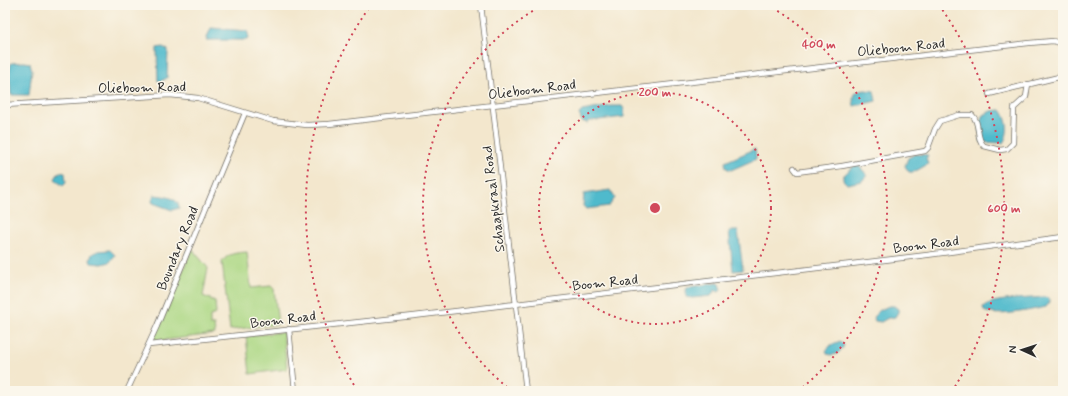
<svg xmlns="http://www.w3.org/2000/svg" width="1068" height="396" font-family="Mynerve,sans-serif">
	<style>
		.green { fill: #acd783; stroke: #6c8157 }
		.water { fill: #50bacc; stroke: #3e727c }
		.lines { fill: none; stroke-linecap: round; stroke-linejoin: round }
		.street-casing { stroke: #716d64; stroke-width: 6 }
		.street { stroke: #fff; stroke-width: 4.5 }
		.ring { fill: none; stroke: #d1495b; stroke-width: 2; stroke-dasharray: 2 4 }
		.labels { text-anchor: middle; stroke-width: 3; stroke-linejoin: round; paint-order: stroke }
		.street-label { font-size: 14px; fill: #2b2b2b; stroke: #fbf7ec }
		.centre { fill: #d1495b; stroke: #fbf7ec; stroke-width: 2 }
		.ring-label { font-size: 12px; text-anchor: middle; font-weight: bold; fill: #d1495b; stroke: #fbf7ec; stroke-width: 3; stroke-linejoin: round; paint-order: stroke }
	</style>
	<rect width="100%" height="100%" fill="#fbf7ec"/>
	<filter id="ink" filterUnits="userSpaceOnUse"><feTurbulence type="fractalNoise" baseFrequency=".025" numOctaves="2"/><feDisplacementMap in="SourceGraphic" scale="8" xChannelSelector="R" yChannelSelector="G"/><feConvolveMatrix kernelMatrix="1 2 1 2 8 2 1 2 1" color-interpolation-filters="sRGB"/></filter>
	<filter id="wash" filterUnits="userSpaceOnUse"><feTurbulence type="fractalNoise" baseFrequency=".012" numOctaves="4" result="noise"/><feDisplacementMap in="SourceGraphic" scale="16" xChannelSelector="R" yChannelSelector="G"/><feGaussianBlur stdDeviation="0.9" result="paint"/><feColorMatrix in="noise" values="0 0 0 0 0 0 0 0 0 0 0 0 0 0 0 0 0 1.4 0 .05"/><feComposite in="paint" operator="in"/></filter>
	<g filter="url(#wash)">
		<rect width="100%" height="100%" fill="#f3e7cd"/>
		<!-- green -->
		<g class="green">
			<polygon points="192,249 208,268 203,296 215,301 216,314 210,316 210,325 214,325 215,334 157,341 154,338"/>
			<path d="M247 252 251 288 271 286 274 289 278 324 230 330 222 262C228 253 236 253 247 252Z"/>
			<polygon points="283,332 287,369 250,374 246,336"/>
		</g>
		<!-- water -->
		<g class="water">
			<polygon points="211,28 247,31 249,37 247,40 206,40"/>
			<polygon points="163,47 168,50 167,78 161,81 158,81 157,50 157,48"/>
			<polygon points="24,62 30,63 32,70 29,95 11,95 9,73 11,63"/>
			<polygon points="865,90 874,91 876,101 854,106 853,99 856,92"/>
			<polygon points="611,106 622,106 624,109 624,117 590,121 587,123 582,121 579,114 582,111"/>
			<path d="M1001 110C1008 119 1010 133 1003 143L981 142 980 129 982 116 991 111Z"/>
			<polygon points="755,149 756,159 731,170 726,168 725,162"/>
			<polygon points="915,154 928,155 926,159 928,164 914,172 909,172 905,166 908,158"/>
			<polygon points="855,165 859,166 867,175 862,181 847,184 843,180 843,176"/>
			<polygon points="59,172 65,173 66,183 63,186 55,179"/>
			<polygon points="610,190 615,198 609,206 586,209 583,206 584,194"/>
			<path d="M154 195C163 196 179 197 179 208L172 210 153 203 152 201Z"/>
			<polygon points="729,231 738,231 743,270 733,271"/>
			<polygon points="110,250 115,255 110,262 102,264 91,263 90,260 92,254 98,251"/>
			<polygon points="717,283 719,284 721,290 719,292 715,290 711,296 692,298 686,297 686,289 689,287"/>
			<path d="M1044 297 1048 298 1050 302 1046 307C1031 310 997 318 984 311L983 307C992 298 1030 299 1044 297Z"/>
			<polygon points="889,306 894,306 898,309 898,312 895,317 888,318 881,322 875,321 873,317 880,310"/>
			<path d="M840 341 844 345C841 352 835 357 828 354L826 351 831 345Z"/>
		</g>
	</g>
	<g filter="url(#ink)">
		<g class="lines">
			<defs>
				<g id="street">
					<polyline points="481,5 526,391"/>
					<polyline points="989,94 1063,76"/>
					<polyline points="5,105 170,95 198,98 273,121 307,125 329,124 1029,43 1053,41 1063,44"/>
					<path d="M794 168 797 172 842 166 925 151 928 148 935 129 940 121 959 115H972C981 123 975 138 984 146L1000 150 1007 149 1013 143 1014 108 1026 97 1028 84"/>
					<polyline points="289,329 295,391"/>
					<polyline points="149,345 414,316 927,255 1063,237"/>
					<polyline points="127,391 157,326 245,113"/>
				</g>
			</defs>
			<!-- street casing -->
			<use href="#street" class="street-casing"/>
			<!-- street -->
			<use href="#street" class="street"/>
		</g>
	</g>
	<!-- distance rings -->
	<g class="ring">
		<circle cx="655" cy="208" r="116"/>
		<path d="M512 391A232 232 0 0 1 543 5M767 5A232 232 0 0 1 798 391"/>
		<path d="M357 390A349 349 0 0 1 371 5M939 5A349 349 0 0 1 953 390"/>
	</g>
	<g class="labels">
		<!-- street labels -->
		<g class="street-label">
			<text transform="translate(901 47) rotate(-6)" y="5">Olieboom Road</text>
			<text transform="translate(142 87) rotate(-1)" y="5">Olieboom Road</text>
			<text transform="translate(532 89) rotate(-7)" y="5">Olieboom Road</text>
			<text transform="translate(493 199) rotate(-97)" y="5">Schaapkraal Road</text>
			<text transform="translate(926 244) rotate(-7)" y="5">Boom Road</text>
			<text transform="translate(177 248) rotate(-68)" y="5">Boundary Road</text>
			<text transform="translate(605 282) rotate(-6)" y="5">Boom Road</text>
			<text transform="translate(283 319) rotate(-7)" y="5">Boom Road</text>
		</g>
	</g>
	<circle cx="655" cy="208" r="6" class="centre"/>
	<g class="ring-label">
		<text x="819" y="48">400 m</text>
		<text x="655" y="96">200 m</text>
		<text x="1004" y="212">600 m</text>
	</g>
	<!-- margin -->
	<rect width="1068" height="396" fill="none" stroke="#fbf7ec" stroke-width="20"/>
	<!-- north arrow -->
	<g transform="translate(1022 350) rotate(273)" stroke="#fbf7ec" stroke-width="3" paint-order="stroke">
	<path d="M0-3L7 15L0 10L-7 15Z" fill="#2b2b2b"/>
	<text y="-6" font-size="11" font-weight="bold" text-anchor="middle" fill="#2b2b2b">N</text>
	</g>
</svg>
